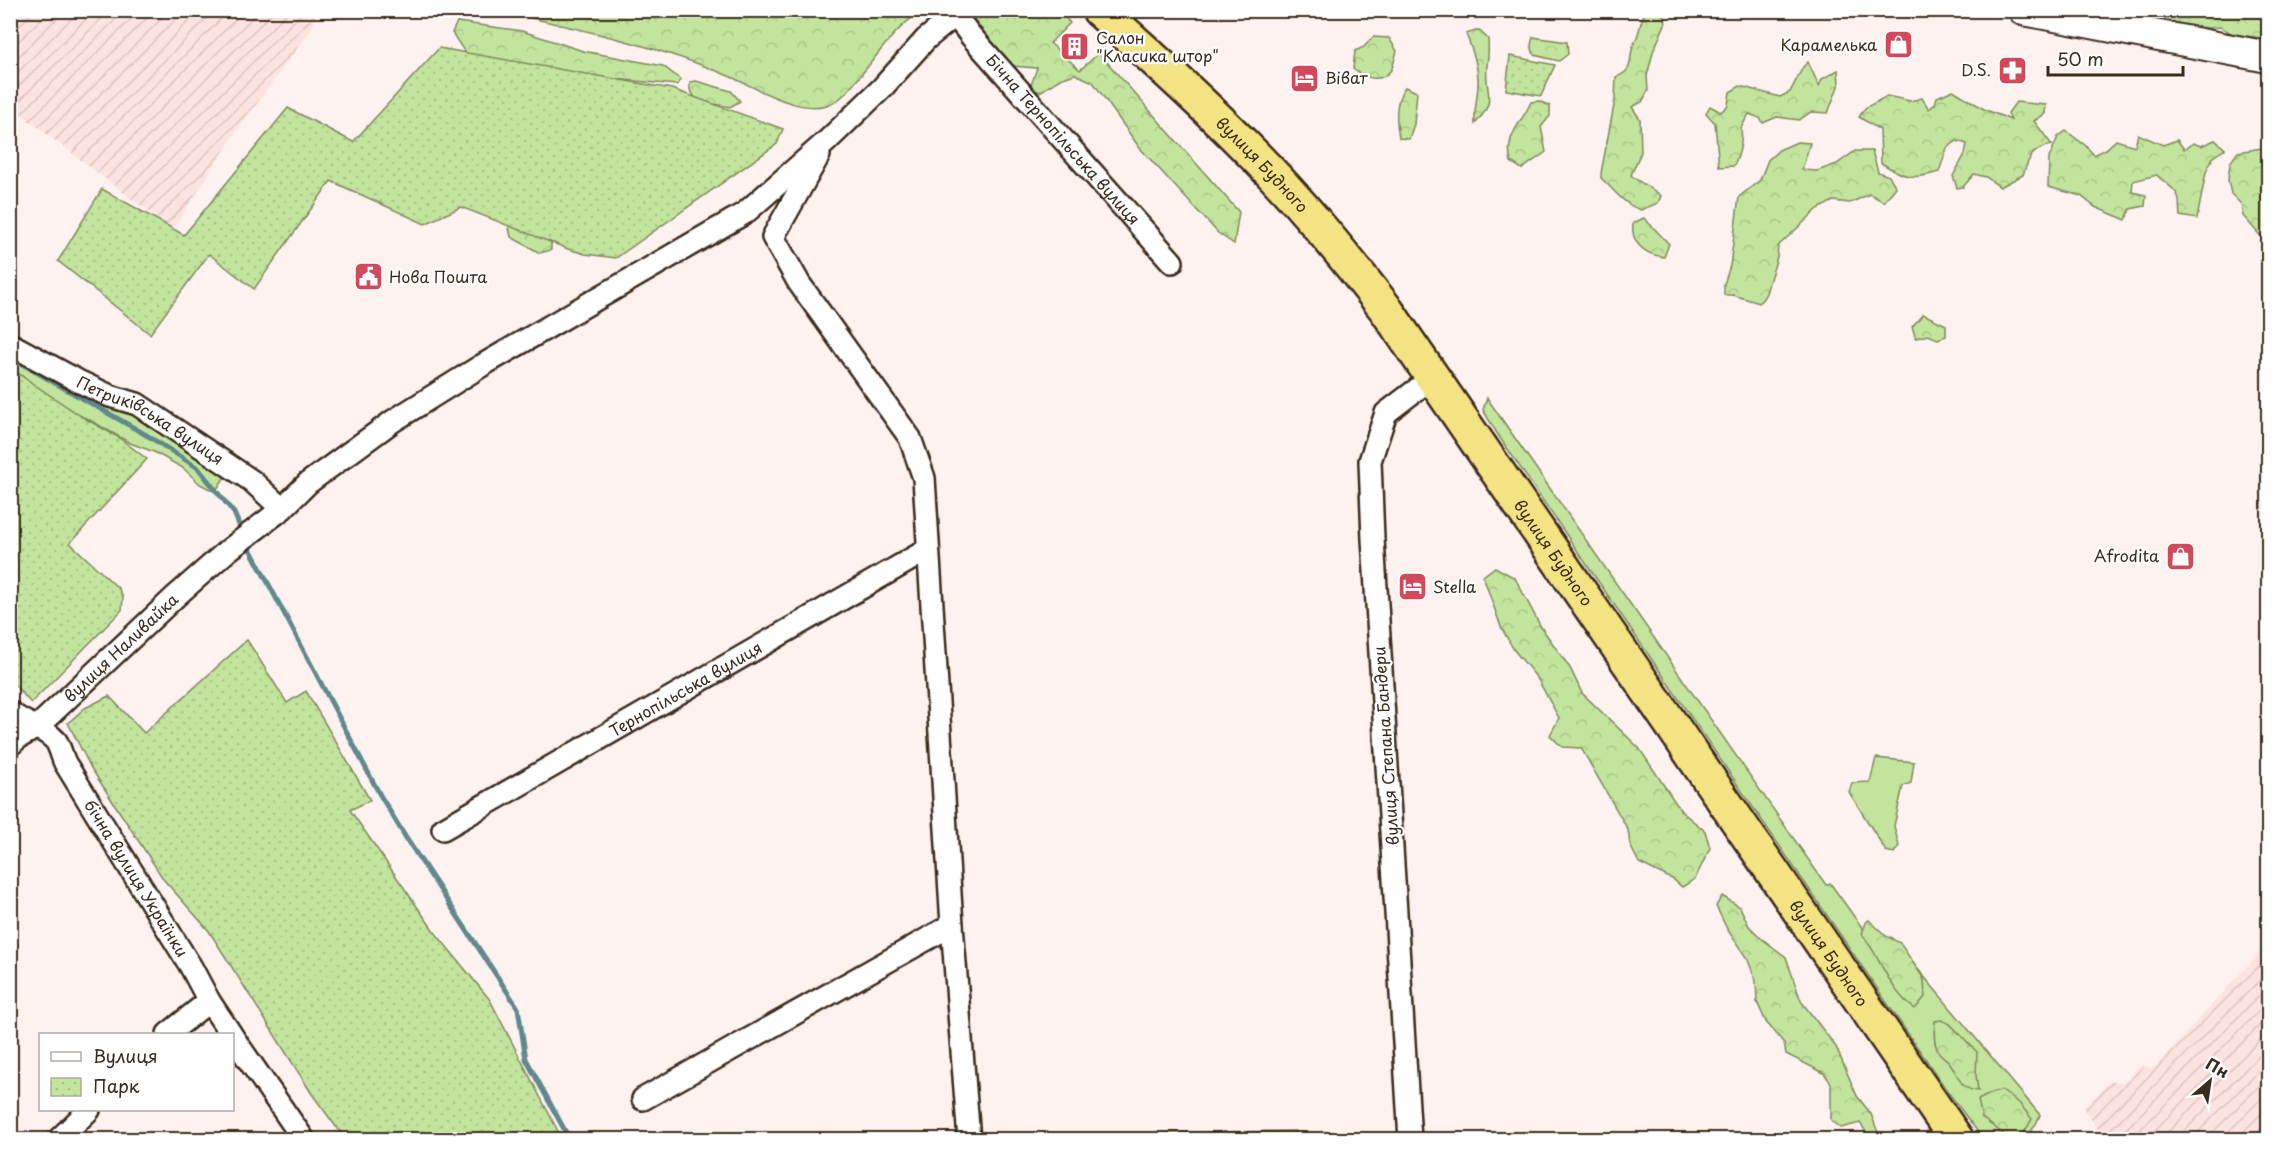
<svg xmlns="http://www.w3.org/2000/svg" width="2279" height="1150" font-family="'Playpen Sans',sans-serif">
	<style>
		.industrial { fill: url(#industrial-furrows) }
		.grass { fill: #c2e49c; stroke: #7e875d; stroke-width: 1.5 }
		.forest { fill: url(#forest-crowns); stroke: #7e875d; stroke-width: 1.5 }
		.park { fill: url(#park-dots); stroke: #7e875d; stroke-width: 1.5 }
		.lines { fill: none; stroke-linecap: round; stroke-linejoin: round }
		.stream { stroke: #60888d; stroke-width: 5 }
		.minor-casing { stroke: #3b2a1e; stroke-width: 26 }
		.secondary-casing { stroke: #3b2a1e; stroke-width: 34 }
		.trunk-casing { stroke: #3b2a1e; stroke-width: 38 }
		.minor { stroke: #fff; stroke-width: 21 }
		.secondary { stroke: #fff; stroke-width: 30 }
		.trunk { stroke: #f4e382; stroke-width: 33 }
		.labels { text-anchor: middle; stroke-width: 4.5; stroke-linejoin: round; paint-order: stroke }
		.poi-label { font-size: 16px; fill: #3b2a1e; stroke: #fff; text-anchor: start }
		.street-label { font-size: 16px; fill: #3b2a1e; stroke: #fff }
	</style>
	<defs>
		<pattern id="industrial-furrows" width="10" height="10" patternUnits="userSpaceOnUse" patternTransform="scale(1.5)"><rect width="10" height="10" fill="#fde3e0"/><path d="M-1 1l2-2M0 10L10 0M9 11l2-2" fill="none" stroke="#dac3c0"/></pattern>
		<pattern id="forest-crowns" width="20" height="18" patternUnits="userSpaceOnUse" patternTransform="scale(1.5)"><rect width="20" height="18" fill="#c2e49c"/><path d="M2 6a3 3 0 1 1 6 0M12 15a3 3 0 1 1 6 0" fill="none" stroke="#a8c486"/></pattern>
		<pattern id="park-dots" width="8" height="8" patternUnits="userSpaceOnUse" patternTransform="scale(1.5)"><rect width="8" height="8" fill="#c2e49c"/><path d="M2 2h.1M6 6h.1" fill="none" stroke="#a8c486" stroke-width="1.8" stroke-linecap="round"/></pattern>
	</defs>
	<rect width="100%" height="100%" fill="#fef2f1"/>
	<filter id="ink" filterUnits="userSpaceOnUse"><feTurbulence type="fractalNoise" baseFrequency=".0167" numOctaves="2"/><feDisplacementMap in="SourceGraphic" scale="12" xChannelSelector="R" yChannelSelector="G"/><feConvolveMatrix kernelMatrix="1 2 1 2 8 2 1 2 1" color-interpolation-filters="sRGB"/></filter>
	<g filter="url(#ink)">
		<!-- industrial -->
		<g class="industrial">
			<polygon points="10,11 316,11 312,28 237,131 173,230 11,107"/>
			<polygon points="2268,943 2268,1139 2109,1139 2099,1131 2083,1108 2111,1080 2124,1083 2137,1068 2146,1066 2154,1068"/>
		</g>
		<!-- grass -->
		<g class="grass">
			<polygon points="11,348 219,458 224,478 215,492 200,484 183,468 154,452 130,443 88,419 63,409 26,378 11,369"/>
			<path d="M1487 398 1826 885 1830 883 1876 947 1891 937 2040 1115C2028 1147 2013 1139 1983 1139L1948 1092 1498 435 1483 410Z"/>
			<polygon points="1876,758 1914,762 1911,783 1903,786 1894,826 1899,846 1894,853 1886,851 1849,792 1852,783 1870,782"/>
		</g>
		<!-- forest -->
		<g class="forest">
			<polygon points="978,10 1051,11 1065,17 1070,23 1050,43 1080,70 1099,53 1239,212 1234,244 1218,233 1139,147 1093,82 1075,74 1060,79 1040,92 1030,88 1037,68 1011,66 968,20 973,12"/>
			<path d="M500 11H922C896 26 877 56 857 80 851 87 843 98 834 102 804 118 759 89 731 77 660 46 576 28 500 11Z"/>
			<path d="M1646 11 1662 12 1666 22 1653 52 1647 76 1648 91 1642 102 1632 107 1640 119 1641 152 1631 175C1640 184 1650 186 1661 196L1658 203 1641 210C1624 205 1614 190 1601 178V173L1615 100 1616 77C1635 70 1628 61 1633 46 1634 43 1636 41 1637 37 1641 27 1640 20 1646 11Z"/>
			<polygon points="2105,11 2268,11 2268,39 2232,34 2221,27 2195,29"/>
			<polygon points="457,22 522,31 583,51 663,66 681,80 677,85 488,67 464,51 452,33"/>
			<path d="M1479 30 1488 39C1489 49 1488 57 1487 67 1484 95 1499 98 1475 124 1474 113 1476 106 1477 95 1481 73 1474 54 1466 34Z"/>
			<path d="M1373 37 1389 38 1397 51C1395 56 1394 65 1391 70 1381 84 1364 78 1353 69L1355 51 1364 47Z"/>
			<polygon points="1533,37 1567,42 1568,54 1559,61 1534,55 1531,45"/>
			<path d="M1808 62 1819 86 1822 79 1838 70 1839 84 1828 113 1811 112 1799 120 1777 117 1763 123 1760 118 1749 114 1741 128C1743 142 1740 153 1734 166L1719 167 1715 123 1706 113 1710 106 1721 112 1728 105 1730 92 1740 86 1780 97 1790 92 1803 67Z"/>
			<polygon points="696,81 731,91 740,101 730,107 697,101 690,90 690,82"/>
			<path d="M1405 87 1417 92 1414 124 1409 139 1399 138C1396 120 1394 102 1405 87Z"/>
			<path d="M1953 90 1984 109 2011 120 2008 113 2016 102 2046 105 2045 114 2034 121 2052 145C2032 149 2029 157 2023 175L2000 187 1986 177 1974 174 1963 187 1957 188 1953 176 1965 154 1967 144 1957 141 1947 148 1939 172C1912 180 1906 178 1881 163L1880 130 1859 117 1865 108 1887 96 1910 101 1922 98 1929 109 1935 104 1937 97Z"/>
			<path d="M1539 101 1550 106V116L1541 127 1546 152 1522 169 1511 162C1504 135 1521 125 1531 102Z"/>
			<path d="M2066 131 2085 145 2094 155 2106 149 2116 140 2135 146 2138 134 2163 145 2177 140 2184 149 2193 143 2201 146 2215 140 2225 149 2213 157 2206 172 2197 219 2180 216C2179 210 2180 201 2178 196 2176 189 2163 182 2157 175L2133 181 2132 192 2146 195 2145 206 2130 209 2126 220 2095 207 2081 196 2048 187 2049 158 2058 137Z"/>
			<path d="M1797 142 1810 143 1802 170 1817 171 1837 164 1855 151H1872L1878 172 1889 176 1896 187 1884 202 1870 194 1850 203 1833 201 1818 209 1778 246C1778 261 1775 262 1771 276 1767 288 1768 294 1759 303L1733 295H1724V284L1730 266 1739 197 1760 180 1768 160 1779 150Z"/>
			<polygon points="2262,148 2268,151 2268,239 2264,240 2243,216 2241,204 2231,194 2228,180 2230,163 2238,152"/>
			<path d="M1644 218 1669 244 1664 257C1645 255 1630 243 1633 223Z"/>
			<polygon points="507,219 551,237 551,250 540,253 511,237"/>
			<polygon points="1923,314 1946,325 1946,336 1938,339 1928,335 1916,338 1912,327"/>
			<polygon points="1495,567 1515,578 1541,627 1570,668 1582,693 1639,748 1681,811 1705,831 1710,848 1695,879 1682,887 1674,880 1639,863 1630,845 1628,830 1581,748 1562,747 1550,735 1559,718 1537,678 1514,650 1501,627 1483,576"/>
			<polygon points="1722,896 1740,907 1749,926 1761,938 1786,957 1801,1001 1836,1047 1857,1096 1871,1114 1880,1138 1870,1138 1860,1123 1841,1128 1831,1120 1831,1083 1824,1073 1786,1054 1784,1043 1766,1022 1757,1002 1756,981 1748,960 1727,929 1716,906"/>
			<path d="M1869 920 1886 936 1900 943 1924 979 1925 997 1915 1009C1889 991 1881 958 1862 934L1866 922Z"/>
			<path d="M1941 1020 1950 1024 1977 1052 1976 1075 1978 1091C1959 1089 1959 1076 1950 1063 1946 1058 1939 1055 1937 1049 1933 1040 1934 1030 1935 1021Z"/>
			<path d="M2002 1091 2019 1103 2032 1119C2026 1129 2023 1139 2010 1139L1982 1118 1978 1100 1994 1092Z"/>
		</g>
		<!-- park -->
		<g class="park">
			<polygon points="439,48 672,89 783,129 777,144 616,258 585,254 568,249 461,207 425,224 331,181 254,289 209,254 150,334 58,261 102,189 184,235 288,108 353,142"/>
			<polygon points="1510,56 1555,65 1541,96 1506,90"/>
			<polygon points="11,369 84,418 118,437 147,459 70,543 119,589 123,598 122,610 31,703 11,681"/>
			<polygon points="247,640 287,703 306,691 370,800 350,810 434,931 490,1000 562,1139 345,1139 312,1094 209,931 164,880 91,768 68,723 85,708 109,696 144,733"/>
			<polygon points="1296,1131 1296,1140 1166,1140 1165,1133"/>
		</g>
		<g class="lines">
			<!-- stream -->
			<g class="stream">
				<polyline points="10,357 148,436 198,468 234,513 243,534"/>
				<polyline points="247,543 380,795 406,838 518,1008 526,1059 570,1140"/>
			</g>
			<defs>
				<g id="minor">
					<path id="s1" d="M955 15 971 36 1172 262"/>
					<polyline points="819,155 773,237 799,283 910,438 924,478 952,925 969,1140"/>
					<path id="s2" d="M10 344 78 381 110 396 137 404 252 481 282 509"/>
					<path id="s3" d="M10 712C23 724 44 727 56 741 60 747 62 757 65 763L191 967 209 1001 231 1034"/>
					<path id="s4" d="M10 745 18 738 37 727 176 596 226 552 282 509 308 483 393 421 481 366 745 213 827 141 882 88 926 39 962 10"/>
					<path id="s5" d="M443 829 927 550"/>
					<polyline points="168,1034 209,1001"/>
					<polyline points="232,1036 304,1140"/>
					<polyline points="643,1099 952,925"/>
					<polyline points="58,1140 89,1110"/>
					<polyline points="1410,1140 1373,539 1370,461 1386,413 1433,377"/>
				</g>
				<polyline id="secondary" points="2024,10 2268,57"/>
				<g id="trunk">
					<path id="s6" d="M1099 10C1151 56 1202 102 1250 151 1299 200 1342 253 1385 308L1957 1140"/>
				</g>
			</defs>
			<!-- minor casing -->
			<use href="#minor" class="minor-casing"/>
			<!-- secondary casing -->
			<use href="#secondary" class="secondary-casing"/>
			<!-- trunk casing -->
			<use href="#trunk" class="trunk-casing"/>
			<!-- minor -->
			<use href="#minor" class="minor"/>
			<!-- secondary -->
			<use href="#secondary" class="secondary"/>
			<!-- trunk -->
			<use href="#trunk" class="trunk"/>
		</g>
	</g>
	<!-- icons -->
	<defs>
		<symbol id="shop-square" viewBox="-11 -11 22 22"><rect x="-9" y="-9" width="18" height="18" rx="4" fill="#d1495b" stroke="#fff"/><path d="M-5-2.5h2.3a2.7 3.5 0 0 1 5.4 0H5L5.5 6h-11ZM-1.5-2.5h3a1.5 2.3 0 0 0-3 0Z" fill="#fff"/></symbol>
		<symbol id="building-square" viewBox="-11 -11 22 22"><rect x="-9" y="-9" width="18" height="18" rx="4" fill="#d1495b" stroke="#fff"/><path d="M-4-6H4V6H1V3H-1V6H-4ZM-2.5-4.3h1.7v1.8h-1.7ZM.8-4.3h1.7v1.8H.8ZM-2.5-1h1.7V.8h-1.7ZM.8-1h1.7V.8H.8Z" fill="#fff"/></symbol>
		<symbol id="pharmacy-square" viewBox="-11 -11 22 22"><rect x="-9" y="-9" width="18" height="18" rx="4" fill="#d1495b" stroke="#fff"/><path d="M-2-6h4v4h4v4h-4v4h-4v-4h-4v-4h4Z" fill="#fff"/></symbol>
		<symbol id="hotel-square" viewBox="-11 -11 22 22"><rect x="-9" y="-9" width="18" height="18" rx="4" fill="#d1495b" stroke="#fff"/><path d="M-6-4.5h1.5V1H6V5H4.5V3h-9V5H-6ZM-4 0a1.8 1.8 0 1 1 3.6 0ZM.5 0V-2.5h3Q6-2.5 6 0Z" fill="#fff"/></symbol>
		<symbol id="civic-square" viewBox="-11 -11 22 22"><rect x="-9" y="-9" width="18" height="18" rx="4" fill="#d1495b" stroke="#fff"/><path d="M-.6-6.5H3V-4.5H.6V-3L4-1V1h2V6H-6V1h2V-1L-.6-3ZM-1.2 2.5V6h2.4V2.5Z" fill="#fff"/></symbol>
	</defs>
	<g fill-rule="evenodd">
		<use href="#shop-square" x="1882" y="28" width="33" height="33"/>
		<use href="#building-square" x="1058" y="30" width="33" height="33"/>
		<use href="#pharmacy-square" x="1996" y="54" width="33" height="33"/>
		<use href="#hotel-square" x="1288" y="62" width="33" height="33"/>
		<use href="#civic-square" x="352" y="260" width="33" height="33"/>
		<use href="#shop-square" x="2164" y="540" width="33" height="33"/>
		<use href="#hotel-square" x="1396" y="570" width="33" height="33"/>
	</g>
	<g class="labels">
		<!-- poi labels -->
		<g class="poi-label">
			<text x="1096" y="44">Салон<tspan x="1096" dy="18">"Класика штор"</tspan></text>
			<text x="1877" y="51" text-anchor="end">Карамелька</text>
			<text x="1991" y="76" text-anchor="end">D.S.</text>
			<text x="1325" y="84">Віват</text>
			<text x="389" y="283">Нова Пошта</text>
			<text x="2159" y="562" text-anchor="end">Afrodita</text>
			<text x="1433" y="593">Stella</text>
		</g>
		<!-- street labels -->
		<g class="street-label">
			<text dy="6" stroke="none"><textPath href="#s1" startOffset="165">Бічна Тернопільська вулиця</textPath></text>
			<text dy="6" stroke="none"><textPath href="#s6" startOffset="225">вулиця Будного</textPath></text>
			<text dy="6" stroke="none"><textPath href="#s2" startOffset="160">Петриківська вулиця</textPath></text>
			<text dy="6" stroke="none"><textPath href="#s6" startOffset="711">вулиця Будного</textPath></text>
			<text dy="6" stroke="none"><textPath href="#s4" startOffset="148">вулиця Наливайка</textPath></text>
			<text dy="6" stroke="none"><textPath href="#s5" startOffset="280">Тернопільська вулиця</textPath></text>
			<text transform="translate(1386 746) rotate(-94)" y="6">вулиця Степана Бандери</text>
			<text dy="6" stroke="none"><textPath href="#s3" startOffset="214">бічна вулиця Українки</textPath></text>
			<text dy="6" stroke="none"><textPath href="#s6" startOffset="1197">вулиця Будного</textPath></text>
		</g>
	</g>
	<!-- margin -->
	<rect width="2279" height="1150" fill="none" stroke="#fff" stroke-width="36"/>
	<rect x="18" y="18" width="2243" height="1114" fill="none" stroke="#3b2a1e" stroke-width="2" filter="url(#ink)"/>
	<!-- legend -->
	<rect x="39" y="1033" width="195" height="78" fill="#ffffff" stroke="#b1aaa5" stroke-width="1.5"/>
	<rect x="51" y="1052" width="30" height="9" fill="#ffffff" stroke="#b1aaa5" stroke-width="1.5"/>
	<text x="93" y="1063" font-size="18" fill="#3b2a1e">Вулиця</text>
	<rect x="51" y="1078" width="30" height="18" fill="url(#park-dots)" stroke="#b1aaa5" stroke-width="1.5"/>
	<text x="93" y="1093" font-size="18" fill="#3b2a1e">Парк</text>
	<!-- north arrow -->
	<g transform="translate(2210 1081) rotate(29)" stroke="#ffffff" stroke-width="4.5" paint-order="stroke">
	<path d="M0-4.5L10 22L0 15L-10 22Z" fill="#3b2a1e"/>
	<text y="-9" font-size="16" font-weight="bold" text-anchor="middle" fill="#3b2a1e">Пн</text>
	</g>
	<!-- scale -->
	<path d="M2048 66v9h135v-9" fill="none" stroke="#3b2a1e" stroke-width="3"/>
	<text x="2057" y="66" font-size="18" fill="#3b2a1e" stroke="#ffffff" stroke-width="4.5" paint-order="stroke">50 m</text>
</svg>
